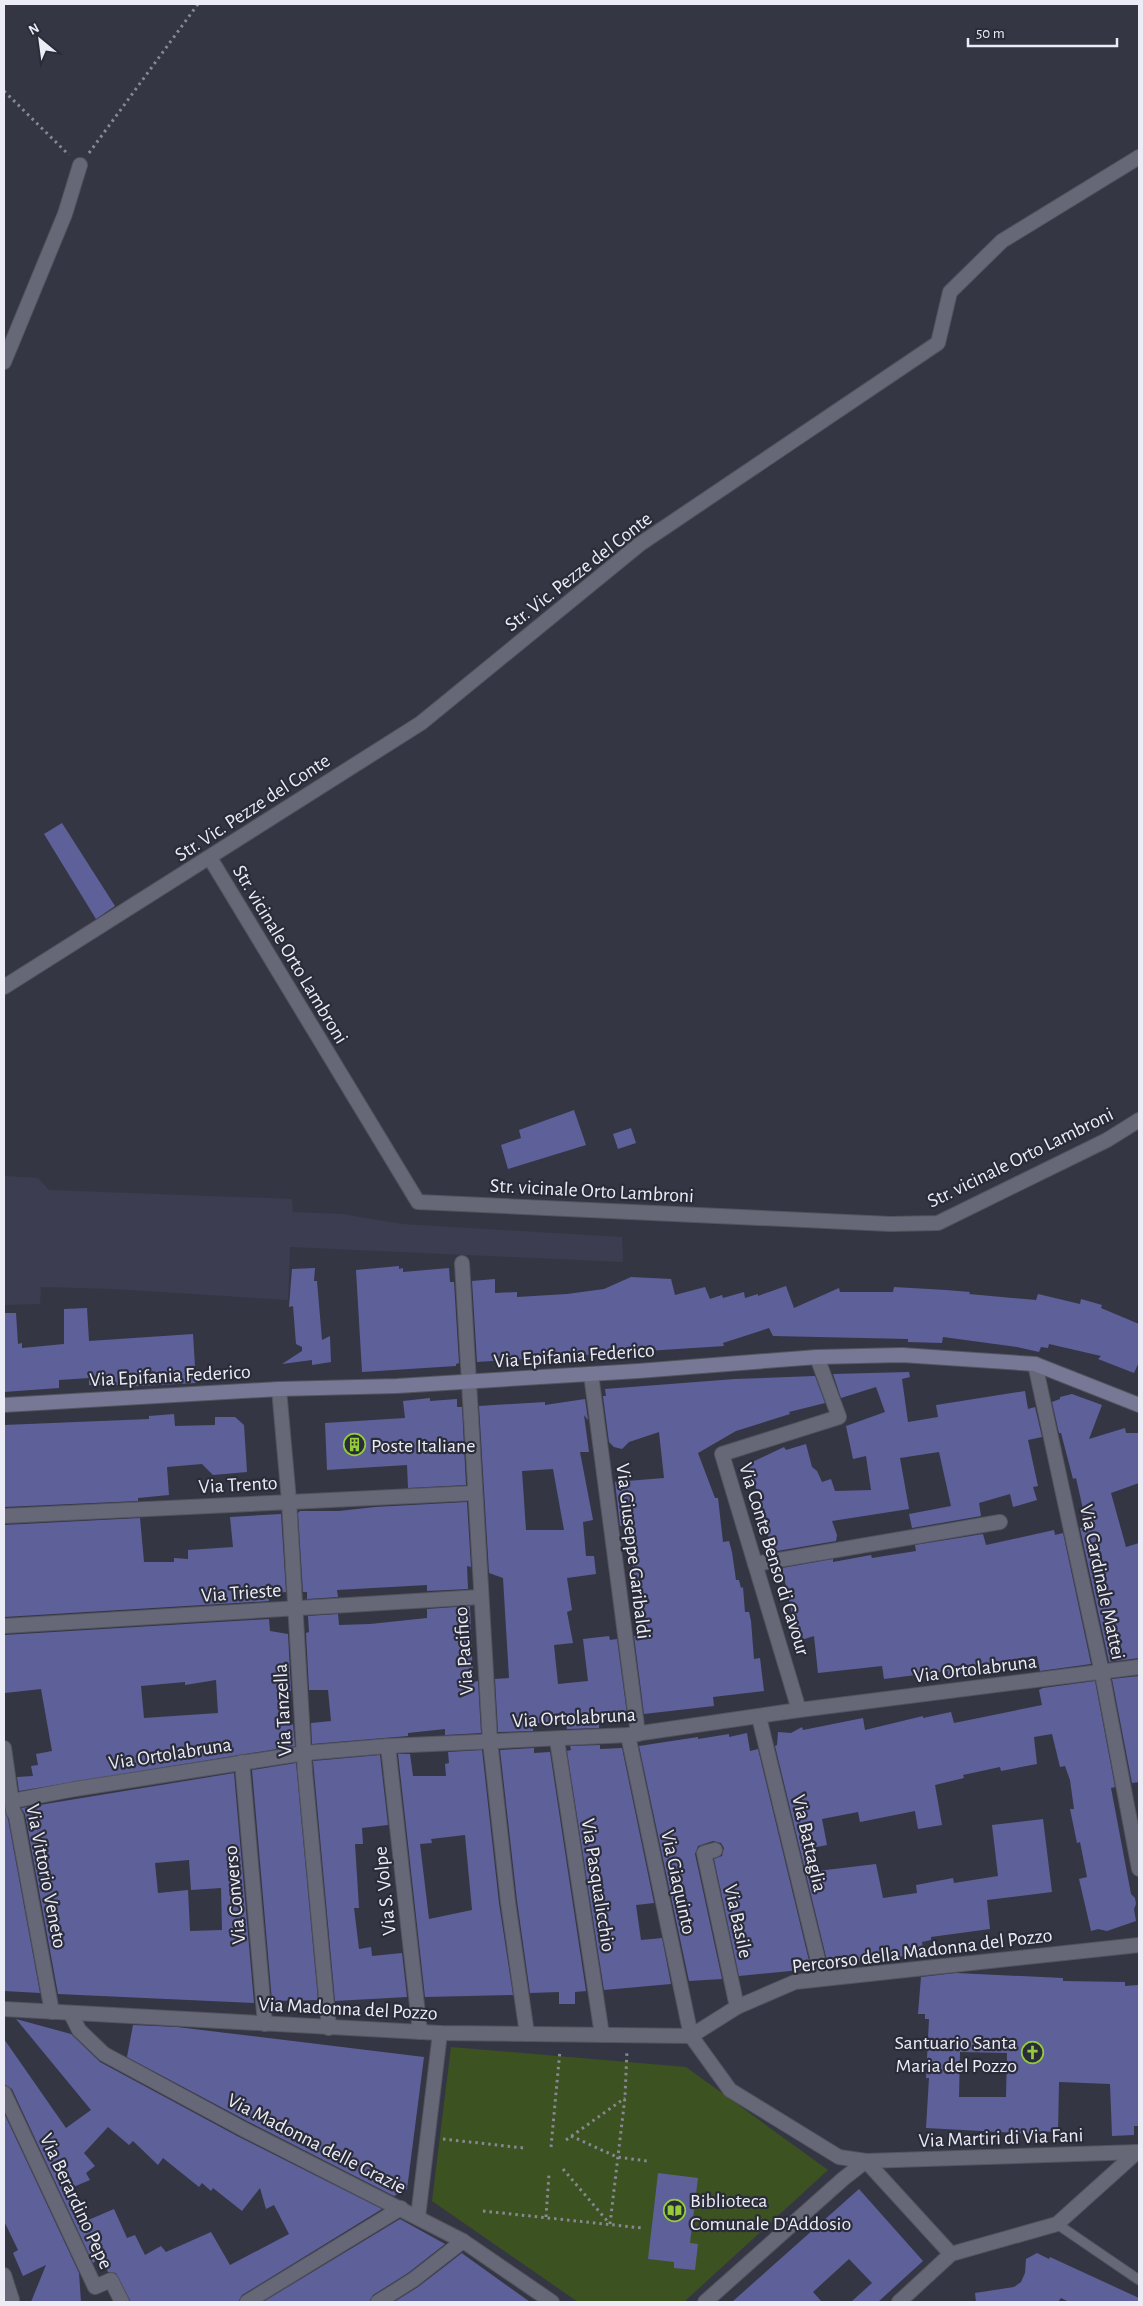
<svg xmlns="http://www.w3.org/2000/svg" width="1143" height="2306" font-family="'Alegreya Sans',sans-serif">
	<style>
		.built { fill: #3c3d51 }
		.green { fill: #3d5221 }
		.building { fill: #5e609a; fill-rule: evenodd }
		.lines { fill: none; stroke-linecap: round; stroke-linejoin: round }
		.service-casing { stroke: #53545f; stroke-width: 11 }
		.minor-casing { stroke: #53545f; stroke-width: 16 }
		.secondary-casing { stroke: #53545f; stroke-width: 16 }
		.path { stroke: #878894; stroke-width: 3; stroke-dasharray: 2.5 4; stroke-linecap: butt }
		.service { stroke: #676877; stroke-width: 9 }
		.minor { stroke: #676877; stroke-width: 14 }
		.secondary { stroke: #777896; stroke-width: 14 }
		.labels { text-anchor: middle; stroke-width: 4.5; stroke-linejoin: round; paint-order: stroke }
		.street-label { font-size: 20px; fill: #ebecf5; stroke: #2b2c39 }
		.poi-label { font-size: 20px; fill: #ebecf5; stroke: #2b2c39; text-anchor: start }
	</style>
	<rect width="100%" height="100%" fill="#353644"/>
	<!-- built -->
	<polygon class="built" points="4,1176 38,1178 49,1190 292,1199 293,1212 342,1214 402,1224 622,1237 623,1262 290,1247 288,1300 112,1289 41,1287 40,1304 4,1305"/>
	<!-- green -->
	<polygon class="green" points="451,2047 686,2067 828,2170 684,2302 578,2302 432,2201"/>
	<!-- building -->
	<g class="building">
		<polygon points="62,823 115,906 96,919 44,834"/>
		<polygon points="574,1110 586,1145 508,1169 501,1145 521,1138 519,1130"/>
		<polygon points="631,1128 636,1143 618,1149 613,1134"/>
		<polygon points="399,1266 399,1269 403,1268 403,1272 449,1268 450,1282 454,1282 459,1363 456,1364 456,1366 362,1372 356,1270"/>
		<polygon points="315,1268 314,1281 317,1281 322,1340 330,1336 331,1362 312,1365 312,1360 282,1364 302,1351 302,1347 296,1344 293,1306 289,1307 292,1269"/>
		<polygon points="631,1277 671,1279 675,1295 705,1287 710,1299 722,1295 723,1298 744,1292 745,1298 758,1294 758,1296 786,1286 794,1308 839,1288 840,1292 893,1292 894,1287 946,1290 970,1292 969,1294 1036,1300 1038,1294 1080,1304 1081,1299 1102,1305 1101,1308 1139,1324 1139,1362 1134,1373 1098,1359 1101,1356 1049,1344 1048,1348 1041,1347 1039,1352 1017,1347 943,1337 942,1343 908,1342 908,1339 773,1336 769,1328 723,1343 724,1346 477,1362 472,1281 495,1279 495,1293 517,1292 517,1297 567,1294 604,1289"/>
		<polygon points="87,1308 89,1341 193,1334 196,1383 121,1387 120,1385 89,1385 89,1378 59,1380 59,1388 4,1392 4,1313 16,1313 18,1344 22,1343 22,1348 64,1344 64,1309"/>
		<polygon points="909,1372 910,1377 902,1379 908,1422 938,1417 936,1405 1025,1391 1028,1409 1035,1407 1042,1437 1028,1440 1038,1486 1033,1487 1037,1500 1013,1507 1010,1494 979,1503 981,1516 912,1528 909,1514 951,1506 939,1452 900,1458 909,1509 832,1521 837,1535 836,1541 777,1551 771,1546 761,1511 763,1509 748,1464 784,1447 786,1450 806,1444 812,1467 817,1471 822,1482 831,1479 835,1491 871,1490 866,1456 853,1459 846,1426 885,1412 876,1387 841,1398 833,1374"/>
		<polygon points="815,1376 825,1403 789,1412 790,1414 736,1431 698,1453 715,1498 718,1498 723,1542 729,1541 732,1552 736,1580 739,1580 741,1588 743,1587 745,1612 749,1612 751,1621 754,1659 760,1658 764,1691 713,1697 714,1706 644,1714 634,1636 643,1635 637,1586 635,1586 628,1526 620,1526 615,1482 664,1478 659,1432 629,1442 622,1449 614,1447 609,1442 603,1396 606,1396 605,1389 735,1379"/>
		<polygon points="1072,1394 1102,1405 1089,1439 1125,1428 1126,1433 1139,1433 1139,1483 1111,1493 1126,1547 1139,1543 1139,1658 1109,1662 1080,1528 1086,1527 1081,1509 1083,1509 1076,1478 1073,1479 1061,1433 1059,1433 1052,1402 1060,1399 1060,1397"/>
		<polygon points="430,1398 430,1401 457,1399 457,1407 462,1407 466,1485 408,1488 407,1465 327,1470 325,1423 405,1418 403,1401"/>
		<path d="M585 1399 588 1420 584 1415 589 1452H580L593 1520 583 1522 586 1556H594L596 1574 567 1578 572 1610 567 1612 573 1643 554 1645 558 1684 588 1681 583 1639 609 1636 610 1640 617 1639 627 1714 599 1719V1728L567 1729 566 1720 533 1724V1731L498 1732 495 1679 509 1678 503 1578 489 1573 479 1406 545 1402V1405ZM553 1469 564 1530H526L522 1471Z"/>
		<polygon points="174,1414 175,1426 215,1425 215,1417 235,1417 244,1425 247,1472 213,1475 202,1464 167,1467 169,1495 138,1498 138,1501 4,1507 4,1425 149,1419 149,1416"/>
		<polygon points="467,1502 471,1567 467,1566 468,1589 427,1591 427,1585 337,1590 338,1597 307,1599 307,1592 303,1592 298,1513 300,1511 339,1511 375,1507"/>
		<polygon points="281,1514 286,1592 268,1594 269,1601 4,1617 4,1525 140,1518 144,1562 174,1562 174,1558 188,1559 188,1550 233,1547 230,1517"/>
		<polygon points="1054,1530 1055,1535 1063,1533 1091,1664 1040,1671 1037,1656 981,1664 982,1668 978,1668 979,1671 948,1675 948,1671 884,1679 882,1666 818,1673 814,1636 798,1641 782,1568 833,1559 833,1562 871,1555 872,1558 916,1551 915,1545 983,1534 986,1545"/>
		<polygon points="470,1606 472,1658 474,1682 478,1681 481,1733 445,1735 445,1729 408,1733 408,1736 312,1744 311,1723 331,1721 328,1690 309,1690 306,1633 309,1632 308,1616 338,1614 339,1625 370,1624 427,1618 427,1609"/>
		<path d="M269 1619 270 1631 288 1634 291 1691H289L290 1725 293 1724 295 1746 19 1791 17 1777 33 1776 31 1766 38 1765 36 1754 52 1751 41 1689 5 1693 4 1635ZM216 1680 218 1713 144 1718 141 1686 185 1682V1685Z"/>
		<polygon points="1139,1676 1139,1782 1132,1783 1112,1679"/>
		<polygon points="1095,1681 1115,1787 1111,1788 1131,1894 1135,1898 1136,1904 1134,1909 1136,1921 1107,1931 1098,1929 1091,1931 1079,1879 1087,1877 1080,1842 1077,1843 1070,1809 1074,1809 1070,1780 1065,1766 1060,1767 1052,1734 1034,1737 1037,1764 1001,1771 1000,1767 963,1775 964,1778 935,1785 942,1825 918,1829 915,1811 860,1822 858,1812 822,1819 827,1845 806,1849 809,1872 876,1864 883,1898 917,1893 916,1885 953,1878 954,1883 998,1876 992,1825 1043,1819 1052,1892 987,1900 990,1929 931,1937 931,1940 922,1942 924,1954 828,1965 775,1746 777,1745 778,1732 791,1733 802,1727 803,1730 863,1718 865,1730 923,1716 923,1718 951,1712 954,1723 1042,1705 1039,1690 1043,1688"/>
		<polygon points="747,1733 750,1751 758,1749 811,1969 739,1976 714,1859 722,1856 724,1848 721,1843 713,1841 698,1846 695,1854 722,1979 689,1981 639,1746 698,1737 698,1739 729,1734 729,1737"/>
		<polygon points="600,1745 600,1749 622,1748 654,1903 636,1905 641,1940 662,1938 671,1984 604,1990 567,1751 571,1750 570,1746"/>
		<polygon points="534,1748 534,1753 550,1752 586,1991 575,1992 575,2004 559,2004 559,1992 530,1993 517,1901 500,1750"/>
		<path d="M482 1750 499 1903 513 1995 425 1997 398 1754H410L413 1776H446L445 1764 449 1763 448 1752ZM465 1835 472 1910 429 1919 420 1844 432 1843 431 1839Z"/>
		<polygon points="380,1755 388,1825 362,1828 363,1844 355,1844 359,1908 354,1908 359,1949 371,1947 372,1956 402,1953 407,1997 335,2001 313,1761"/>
		<polygon points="296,1763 318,2000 272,2001 252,1770"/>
		<path d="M234 1773 254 2003 58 1994 25 1814 21 1808ZM189 1860 191 1890 221 1888 222 1930 190 1931 188 1890 158 1893 155 1863Z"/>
		<polygon points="4,1808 8,1819 40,1993 4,1991"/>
		<path d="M956 1973 1063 1978V1981L1125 1982V1986L1138 1985 1139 2126H1134V2135L1112 2136 1110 2084 1059 2082 1058 2132 1033 2131 1034 2134 926 2128 929 2078H926L929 2019H925V2014H918L921 1977ZM960 2052 1007 2053 1006 2097H959Z"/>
		<path d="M16 2019 71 2034 100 2062 239 2137 382 2209 242 2295 238 2302H131L116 2273 108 2272 101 2257 93 2263 12 2089 4 2084V2039L66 2128 91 2110ZM108 2127 129 2145 133 2141 158 2165 163 2158 199 2187 202 2183 211 2191 213 2188 242 2211 260 2188 266 2209 274 2205 289 2234 230 2265 211 2232 166 2252 161 2246 145 2255 135 2235 127 2238 114 2209 86 2221 71 2188 90 2180 86 2173 95 2166 84 2153Z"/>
		<polygon points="133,2025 177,2027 424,2057 407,2189 394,2196 247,2121 127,2057"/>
		<polygon points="4,2113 79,2273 81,2302 31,2302 46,2265 23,2276 13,2253 18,2250 4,2221"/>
		<polygon points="658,2173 698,2178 690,2243 698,2244 695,2270 674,2268 674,2262 648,2259"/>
		<polygon points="859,2189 923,2261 878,2302 851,2302 872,2283 849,2259 813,2292 822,2302 732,2302"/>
		<polygon points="400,2219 445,2244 408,2273 373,2295 369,2302 263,2302"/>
		<polygon points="462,2253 463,2254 530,2302 394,2302 418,2287"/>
		<polygon points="1037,2253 1049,2259 1050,2257 1139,2298 1139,2302 1069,2302 1061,2298 1058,2302 976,2302 975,2293 1014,2287 1021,2282 1025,2273 1026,2259"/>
	</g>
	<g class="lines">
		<defs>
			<polyline id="service" points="1057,2224 1139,2280"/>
			<g id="minor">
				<polyline points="4,362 65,214 80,165"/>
				<polyline points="210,858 418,1202 890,1224 938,1223 1107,1140 1139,1120"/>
				<polyline points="4,987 421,723 640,544 938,343 950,292 1002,241 1139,157"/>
				<polyline points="462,1263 490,1741 508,1902 527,2034"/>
				<polyline points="1035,1364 1102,1673 1139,1869"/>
				<polyline points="591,1374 638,1734"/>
				<polyline points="279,1389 289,1501 305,1772 329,2028"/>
				<polyline points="4,1516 475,1493"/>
				<polyline points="755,1564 1000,1522"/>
				<polyline points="4,1626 480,1597"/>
				<polyline points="799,1710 722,1454 839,1417 817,1357"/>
				<polyline points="759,1717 822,1977"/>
				<polyline points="628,1735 691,2036 730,2090 839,2157 866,2161 1139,2152"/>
				<polyline points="557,1740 602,2035"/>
				<polyline points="388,1746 420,2032"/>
				<polyline points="4,1748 13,1811 16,1816 52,2012"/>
				<polyline points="242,1762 265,2024"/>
				<polyline points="12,1801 75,1789 305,1753 388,1746 628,1735 799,1710 1139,1667"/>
				<polyline points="715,1850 704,1853 737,2007"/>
				<polyline points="4,2009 440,2033 691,2036"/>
				<polyline points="71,2014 79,2030 104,2054 243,2129 463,2241 552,2302"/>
				<polyline points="691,2036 737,2007 795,1982 1139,1945"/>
				<polyline points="4,2093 95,2287 111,2280 122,2302"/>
				<polyline points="418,2217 440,2033"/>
				<polyline points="4,2275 12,2300 7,2302"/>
				<polyline points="247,2302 401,2208"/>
				<polyline points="378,2302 413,2280 463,2241"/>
				<polyline points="705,2302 843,2179 866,2161 951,2254"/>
				<polyline points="899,2302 951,2254 1057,2224 1137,2152"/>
			</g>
			<polyline id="secondary" points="4,1405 279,1389 397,1386 638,1371 817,1357 902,1355 1035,1364 1139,1405"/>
		</defs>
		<!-- service casing -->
		<use href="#service" class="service-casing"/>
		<!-- minor casing -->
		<use href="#minor" class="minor-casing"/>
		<!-- secondary casing -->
		<use href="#secondary" class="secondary-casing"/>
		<!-- path -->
		<g class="path">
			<polyline points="4,91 69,155"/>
			<polyline points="89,153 198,4"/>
			<polyline points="571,2136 617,2157 647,2161"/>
			<polyline points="443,2139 524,2148"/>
			<polyline points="566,2140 625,2098"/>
			<polyline points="551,2147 560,2050"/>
			<polyline points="563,2169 609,2223"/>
			<polyline points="483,2211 642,2228"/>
			<polyline points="546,2217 549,2174"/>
			<polyline points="610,2224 625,2097 627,2050"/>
		</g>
		<!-- service -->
		<use href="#service" class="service"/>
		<!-- minor -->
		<use href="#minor" class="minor"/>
		<!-- secondary -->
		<use href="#secondary" class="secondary"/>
	</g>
	<!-- icons -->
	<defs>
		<symbol id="building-ring" viewBox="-11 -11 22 22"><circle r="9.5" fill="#2b2c39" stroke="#94cc3c" stroke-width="1.5"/><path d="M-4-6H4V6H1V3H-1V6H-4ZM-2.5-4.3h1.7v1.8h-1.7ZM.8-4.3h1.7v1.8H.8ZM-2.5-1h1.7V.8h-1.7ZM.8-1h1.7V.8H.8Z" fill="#94cc3c"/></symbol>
		<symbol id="church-ring" viewBox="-11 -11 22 22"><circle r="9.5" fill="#2b2c39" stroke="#94cc3c" stroke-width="1.5"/><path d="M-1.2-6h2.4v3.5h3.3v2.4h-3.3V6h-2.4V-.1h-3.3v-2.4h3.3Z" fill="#94cc3c"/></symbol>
		<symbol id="library-ring" viewBox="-11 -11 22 22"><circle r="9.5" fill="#2b2c39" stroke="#94cc3c" stroke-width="1.5"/><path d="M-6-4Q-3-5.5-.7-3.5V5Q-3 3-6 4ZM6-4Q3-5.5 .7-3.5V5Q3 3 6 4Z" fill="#94cc3c"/></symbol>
	</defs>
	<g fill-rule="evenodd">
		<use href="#building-ring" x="342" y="1432" width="25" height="25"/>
		<use href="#church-ring" x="1020" y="2040" width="25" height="25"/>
		<use href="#library-ring" x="662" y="2198" width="25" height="25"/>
	</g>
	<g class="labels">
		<!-- street labels -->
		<g class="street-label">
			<text transform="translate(578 571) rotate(-38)" y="7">Str. Vic. Pezze del Conte</text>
			<text transform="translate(252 807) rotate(-33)" y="7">Str. Vic. Pezze del Conte</text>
			<text transform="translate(291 954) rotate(59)" y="7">Str. vicinale Orto Lambroni</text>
			<text transform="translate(1020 1157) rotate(-26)" y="7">Str. vicinale Orto Lambroni</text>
			<text transform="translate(592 1190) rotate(3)" y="7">Str. vicinale Orto Lambroni</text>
			<text transform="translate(574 1355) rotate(-4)" y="7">Via Epifania Federico</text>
			<text transform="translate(170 1375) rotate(-3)" y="7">Via Epifania Federico</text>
			<text transform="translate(238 1484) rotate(-3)" y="7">Via Trento</text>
			<text transform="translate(634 1551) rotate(83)" y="7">Via Giuseppe Garibaldi</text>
			<text transform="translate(775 1559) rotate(73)" y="7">Via Conte Benso di Cavour</text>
			<text transform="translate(1103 1582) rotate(78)" y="7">Via Cardinale Mattei</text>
			<text transform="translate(241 1592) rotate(-4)" y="7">Via Trieste</text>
			<text transform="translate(463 1651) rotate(-94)" y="7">Via Pacifico</text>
			<text transform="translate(975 1668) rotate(-7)" y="7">Via Ortolabruna</text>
			<text transform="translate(282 1710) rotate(-93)" y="7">Via Tanzella</text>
			<text transform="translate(574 1717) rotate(-3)" y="7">Via Ortolabruna</text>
			<text transform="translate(170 1753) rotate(-9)" y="7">Via Ortolabruna</text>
			<text transform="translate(810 1843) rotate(77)" y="7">Via Battaglia</text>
			<text transform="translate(47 1876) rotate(79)" y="7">Via Vittorio Veneto</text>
			<text transform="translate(679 1882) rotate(78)" y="7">Via Giaquinto</text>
			<text transform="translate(599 1885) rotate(81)" y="7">Via Pasqualicchio</text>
			<text transform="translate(384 1891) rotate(-96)" y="7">Via S. Volpe</text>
			<text transform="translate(234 1895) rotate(-95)" y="7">Via Converso</text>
			<text transform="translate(739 1921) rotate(78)" y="7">Via Basile</text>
			<text transform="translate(922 1950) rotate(-7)" y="7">Percorso della Madonna del Pozzo</text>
			<text transform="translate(348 2008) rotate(3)" y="7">Via Madonna del Pozzo</text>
			<text transform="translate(1001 2137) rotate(-2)" y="7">Via Martiri di Via Fani</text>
			<text transform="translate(317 2143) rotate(27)" y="7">Via Madonna delle Grazie</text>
			<text transform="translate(77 2201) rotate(65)" y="7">Via Berardino Pepe</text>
		</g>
		<!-- poi labels -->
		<g class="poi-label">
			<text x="371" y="1452">Poste Italiane</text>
			<text x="1017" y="2049" text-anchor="end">Santuario Santa<tspan x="1017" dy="23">Maria del Pozzo</tspan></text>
			<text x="690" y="2207">Biblioteca<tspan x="690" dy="23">Comunale D'Addosio</tspan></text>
		</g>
	</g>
	<!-- border -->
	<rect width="1143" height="2306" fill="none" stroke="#ebecf5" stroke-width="10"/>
	<!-- north arrow -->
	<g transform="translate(40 40) rotate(331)" stroke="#2b2c39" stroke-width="4" paint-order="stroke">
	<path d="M0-4L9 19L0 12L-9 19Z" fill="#ebecf5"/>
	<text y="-8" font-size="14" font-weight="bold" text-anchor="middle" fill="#ebecf5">N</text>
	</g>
	<!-- scale -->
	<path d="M968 38v8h149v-8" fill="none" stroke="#ebecf5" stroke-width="2.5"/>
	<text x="976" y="38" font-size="15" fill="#ebecf5" stroke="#2b2c39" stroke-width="4" paint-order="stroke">50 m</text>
</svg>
